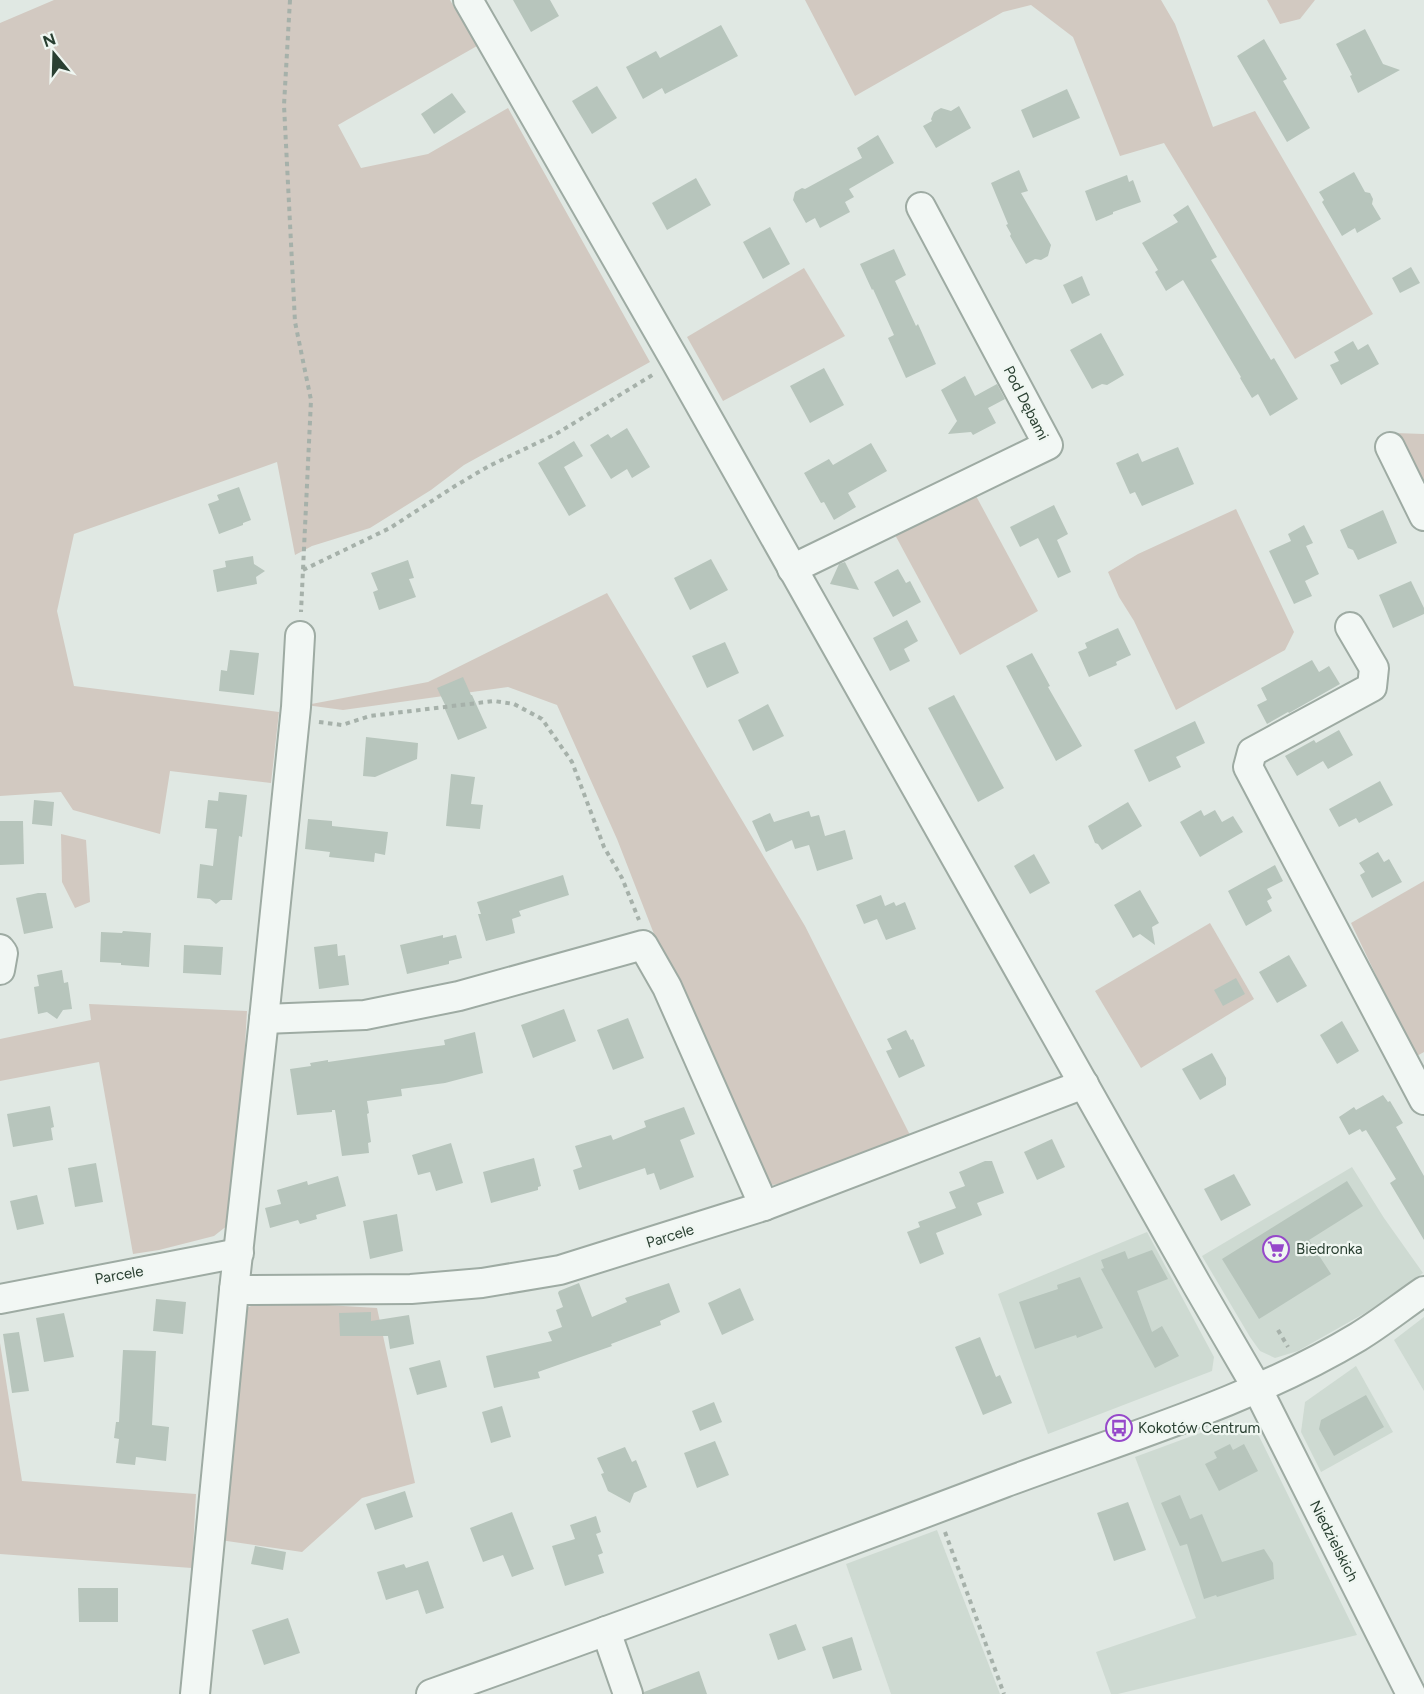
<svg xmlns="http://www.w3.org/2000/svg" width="1424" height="1694" font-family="Figtree,sans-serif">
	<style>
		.built { fill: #cedad2 }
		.green { fill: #d2c9c1 }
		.building { fill: #b7c5bc }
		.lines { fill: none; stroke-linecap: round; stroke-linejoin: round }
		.minor-casing { stroke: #9eaba3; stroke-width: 32 }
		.path { stroke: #a6b1aa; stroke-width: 4; stroke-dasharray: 4.5 4.5; stroke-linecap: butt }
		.minor { stroke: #f2f7f4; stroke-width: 28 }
		.labels { text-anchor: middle; stroke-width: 4.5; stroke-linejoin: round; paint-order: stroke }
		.street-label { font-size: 15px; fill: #293f31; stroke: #eff6f1 }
		.poi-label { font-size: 15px; fill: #293f31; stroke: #eff6f1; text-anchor: start }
	</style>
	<rect width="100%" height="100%" fill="#e0e8e3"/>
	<!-- built -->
	<g class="built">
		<polygon points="1352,1167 1384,1218 1423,1273 1372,1309 1298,1351 1275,1358 1260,1351 1250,1337 1202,1256"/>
		<polygon points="1147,1232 1214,1357 1212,1371 1048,1434 998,1294"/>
		<polygon points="1424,1317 1424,1391 1394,1340"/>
		<polygon points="1356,1366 1393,1432 1321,1472 1301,1432 1305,1402"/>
		<polygon points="1230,1422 1255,1428 1357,1635 1118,1694 1111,1694 1096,1652 1196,1618 1135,1457"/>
		<polygon points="937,1530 1000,1694 891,1694 846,1564"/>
	</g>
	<!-- green -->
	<g class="green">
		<polygon points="54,0 450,0 477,46 338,125 361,168 428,154 508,108 650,362 464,465 431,490 370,528 312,546 295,555 277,462 74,534 57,611 74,686 279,712 271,783 170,771 160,834 73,810 61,792 0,796 0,23"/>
		<polygon points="805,0 1161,0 1175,24 1213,127 1255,111 1373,314 1295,359 1164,143 1120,156 1073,37 1031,5 1003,12 855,96"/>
		<polygon points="1267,0 1315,0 1300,19 1280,24"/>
		<polygon points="804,268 845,336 723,401 687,337"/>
		<polygon points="1395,433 1424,434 1424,491"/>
		<polygon points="975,494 1038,611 960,655 894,533"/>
		<polygon points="1236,509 1294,632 1285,650 1176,710 1134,621 1119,597 1108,572 1138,554"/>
		<polygon points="607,593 805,926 910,1135 784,1184 770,1185 668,970 617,839 557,705 508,687 343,710 306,705 428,682"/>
		<polygon points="61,834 86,840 90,902 75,908 62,882"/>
		<polygon points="1424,881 1424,1052 1415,1057 1351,923"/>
		<polygon points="1210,923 1254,999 1141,1068 1095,991"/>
		<polygon points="89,1004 247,1011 241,1114 228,1225 214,1236 159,1250 133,1254 99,1062 0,1081 0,1039 91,1020"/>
		<polygon points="260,1301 377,1308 415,1483 362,1498 302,1552 220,1540 240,1326 247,1308"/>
		<polygon points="0,1343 22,1481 196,1494 192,1568 0,1554"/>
	</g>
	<!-- building -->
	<g class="building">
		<polygon points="513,0 550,0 559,16 531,32"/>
		<polygon points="721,25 738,56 665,94 662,88 643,99 626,67 656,51 660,58"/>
		<polygon points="1365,29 1383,64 1400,70 1358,93 1350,76 1352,75 1336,44"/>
		<polygon points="1264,39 1287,79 1283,81 1310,128 1287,142 1237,56"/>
		<polygon points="597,86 617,118 592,134 572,101"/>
		<polygon points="1067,89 1080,118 1033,138 1021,110"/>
		<polygon points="452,93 466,112 434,134 421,114"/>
		<polygon points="959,106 971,128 936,148 923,126 932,121 931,119 934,112 941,108 951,111"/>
		<polygon points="878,135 894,163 849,189 854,197 845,202 850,212 820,228 815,218 806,223 793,200 795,192 802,188 805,189 862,158 857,148"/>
		<polygon points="1019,170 1028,191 1021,193 1051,245 1048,256 1041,260 1035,259 1026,264 1010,236 1011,234 1006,225 1008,224 991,183"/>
		<polygon points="1354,172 1365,192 1370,193 1373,199 1372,204 1381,219 1357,233 1355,228 1342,236 1322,202 1324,200 1319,192"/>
		<polygon points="1127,175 1129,182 1133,180 1141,202 1113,212 1113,214 1096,221 1085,191"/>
		<polygon points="696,178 711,205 667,230 652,203"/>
		<polygon points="1188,205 1217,257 1211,260 1271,360 1274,358 1298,399 1270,416 1258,394 1252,398 1240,378 1241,377 1183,280 1166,291 1155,272 1158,270 1142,243 1178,222 1173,215"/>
		<polygon points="770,227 790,264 763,279 743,242"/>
		<polygon points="894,249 906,275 895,281 916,326 918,324 936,364 906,378 888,338 894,335 873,289 872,290 860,264"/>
		<polygon points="1411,267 1420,283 1400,293 1392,278"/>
		<polygon points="1082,276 1090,295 1072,304 1063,285"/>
		<polygon points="1101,333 1124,375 1107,385 1102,384 1092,389 1070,350"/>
		<polygon points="1353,341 1358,350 1368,344 1379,364 1341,385 1330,365 1339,361 1334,352"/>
		<polygon points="824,368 844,405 810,423 790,386"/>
		<polygon points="965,376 975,396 997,384 1005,399 988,408 996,423 973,435 971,432 948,434 957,421 941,390"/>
		<polygon points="627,428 650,467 632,478 627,469 611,479 590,445 608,434 611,438"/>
		<polygon points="574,441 583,456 564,467 586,506 569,516 538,463"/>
		<polygon points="871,443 887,471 848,493 856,507 834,520 824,502 821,503 804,473 829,459 833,465"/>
		<polygon points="1178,447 1194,484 1142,506 1135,492 1130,494 1116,463 1138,453 1142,462"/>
		<polygon points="239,487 251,520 243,523 243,525 219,534 208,504 219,500 217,495"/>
		<polygon points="1054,505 1068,534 1057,540 1071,572 1058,578 1038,538 1020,547 1010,527"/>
		<polygon points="1383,510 1397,543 1358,560 1353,550 1348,548 1340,530"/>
		<polygon points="1304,525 1313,543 1306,546 1319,574 1305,581 1312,596 1294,604 1269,551 1291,541 1288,534"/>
		<polygon points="253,556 254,564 265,571 256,577 257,584 217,592 213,570 226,567 225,561"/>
		<polygon points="711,559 728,590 690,610 674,578"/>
		<polygon points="408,560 414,578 409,579 416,597 379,610 373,592 378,590 371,573"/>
		<polygon points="845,562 859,590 830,584 839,564"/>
		<polygon points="898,569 906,583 910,581 921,602 893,617 874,582"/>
		<polygon points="1411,581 1424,608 1424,614 1393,628 1379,595"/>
		<polygon points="907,620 918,641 904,649 910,661 890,671 873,638"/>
		<polygon points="1118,628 1131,655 1116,662 1117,665 1089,677 1078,652 1087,648 1085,643"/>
		<polygon points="725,642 739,673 707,688 692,656"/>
		<polygon points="230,650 259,653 254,695 219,691 221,670 227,671"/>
		<polygon points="1032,653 1050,686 1048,687 1082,746 1056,761 1006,666"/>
		<polygon points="1312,660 1319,672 1329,666 1340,684 1289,713 1288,712 1267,724 1257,705 1267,700 1261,688"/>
		<polygon points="463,677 471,695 472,695 487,728 458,740 444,707 446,707 437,688"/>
		<polygon points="954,695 1004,788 978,802 928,708"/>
		<polygon points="768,704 784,736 753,751 738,720"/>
		<polygon points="1195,721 1205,743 1176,757 1181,767 1149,782 1134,750"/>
		<polygon points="1339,730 1353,755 1328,769 1323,761 1297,776 1285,756 1314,740 1316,743"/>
		<polygon points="366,737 418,743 417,759 375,777 363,776"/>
		<polygon points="451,774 475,777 471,804 483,805 480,829 446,826"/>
		<polygon points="1380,781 1393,805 1359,823 1356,818 1339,827 1329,809"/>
		<polygon points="219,792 247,795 242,837 239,836 232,900 221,900 216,904 210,899 197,898 200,864 213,866 217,829 205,828 208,800 218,801"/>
		<polygon points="34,800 54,802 52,826 32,824"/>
		<polygon points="1128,802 1142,826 1102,850 1098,844 1095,843 1088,826"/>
		<polygon points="1201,810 1204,816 1215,810 1222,822 1233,816 1243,832 1200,857 1180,822"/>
		<polygon points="809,811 811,817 819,815 825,836 845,830 853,859 817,871 809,845 795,849 792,840 766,852 752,821 770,813 774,822"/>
		<polygon points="308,819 332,821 332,826 388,832 385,855 375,853 374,862 329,857 330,852 305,849"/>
		<polygon points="0,821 23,821 24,864 0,865"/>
		<polygon points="1378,852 1384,862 1389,859 1402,882 1372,898 1360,875 1365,872 1359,863"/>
		<polygon points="1034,854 1050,883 1030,894 1014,866"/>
		<polygon points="1275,865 1283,881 1267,889 1272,898 1267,901 1272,911 1246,926 1228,891"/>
		<polygon points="563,875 569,895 519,911 521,916 512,919 515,933 486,941 478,914 481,914 477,902"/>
		<polygon points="1140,890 1159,923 1152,927 1155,945 1140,934 1133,938 1114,905"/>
		<polygon points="38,893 46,893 53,928 24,934 16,898"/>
		<polygon points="881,895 885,906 894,902 896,906 905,902 916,929 886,940 877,919 864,924 856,905"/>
		<polygon points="123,931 151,933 149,967 121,965 121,963 100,962 101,932 122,933"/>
		<polygon points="443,935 443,938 456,935 462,958 449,961 449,964 407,974 400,945"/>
		<polygon points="337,944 338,956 345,955 349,985 319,989 314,947"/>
		<polygon points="184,945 223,947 221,975 183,973"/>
		<polygon points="1289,955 1307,986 1277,1003 1259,972"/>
		<polygon points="62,970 64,983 68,982 72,1009 63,1010 57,1019 47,1012 38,1014 34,987 39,986 37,975"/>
		<polygon points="1236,978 1245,994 1223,1006 1214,990"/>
		<polygon points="564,1009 576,1041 533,1058 521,1025"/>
		<polygon points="628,1018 644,1058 613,1070 597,1030"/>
		<polygon points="1342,1021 1359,1051 1337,1064 1320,1035"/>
		<polygon points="906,1030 911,1040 913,1039 925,1066 899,1078 886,1051 892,1049 887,1039"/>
		<polygon points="475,1032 483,1073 445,1083 401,1089 402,1096 367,1101 369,1113 367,1114 371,1142 368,1143 369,1153 342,1156 335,1110 332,1110 332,1112 297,1115 290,1069 311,1066 310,1063 328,1060 328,1062 445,1045 444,1040"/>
		<polygon points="1212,1053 1226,1078 1226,1085 1200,1100 1182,1069"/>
		<polygon points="1383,1095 1388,1102 1390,1101 1403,1123 1396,1127 1424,1176 1424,1240 1390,1183 1396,1179 1366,1130 1362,1132 1360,1129 1349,1135 1339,1117 1354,1107 1356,1110"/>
		<polygon points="50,1106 54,1127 51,1128 53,1140 13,1147 7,1114"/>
		<polygon points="684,1107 695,1134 680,1140 694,1177 660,1190 654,1173 647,1175 645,1168 579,1190 573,1170 582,1167 575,1146 611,1135 613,1140 646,1127 644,1121"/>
		<polygon points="1052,1139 1065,1167 1037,1180 1024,1152"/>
		<polygon points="451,1143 463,1183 436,1191 430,1172 418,1175 412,1155"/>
		<polygon points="534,1158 541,1186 538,1187 538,1190 491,1203 483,1172"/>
		<polygon points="985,1161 992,1161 1004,1193 977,1203 982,1215 936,1233 944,1254 920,1264 907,1232 920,1227 918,1222 956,1208 949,1192 965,1186 959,1172"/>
		<polygon points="96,1163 103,1202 75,1207 68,1168"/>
		<polygon points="1234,1174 1251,1205 1221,1221 1204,1189"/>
		<polygon points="338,1176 346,1206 316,1215 317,1219 300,1224 298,1220 270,1228 265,1208 281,1204 277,1190 307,1181 308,1185"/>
		<polygon points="1347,1181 1363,1206 1309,1240 1331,1274 1259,1319 1222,1259"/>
		<polygon points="37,1195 44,1224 17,1230 10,1201"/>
		<polygon points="397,1214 403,1251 370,1259 363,1221"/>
		<polygon points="1152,1250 1168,1279 1137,1291 1152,1332 1162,1326 1179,1356 1155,1368 1101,1269 1104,1268 1101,1260 1125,1251 1128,1259"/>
		<polygon points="1080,1277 1103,1328 1077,1338 1076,1335 1035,1349 1019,1302 1058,1289 1057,1285"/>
		<polygon points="579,1283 592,1317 627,1302 625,1298 669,1283 680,1312 660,1321 661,1325 611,1344 612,1346 538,1372 540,1378 494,1388 486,1356 552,1341 548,1332 562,1327 556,1310 563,1307 558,1293 559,1291"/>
		<polygon points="740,1288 754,1320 722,1335 708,1303"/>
		<polygon points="156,1299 186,1302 183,1334 153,1331"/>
		<polygon points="371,1312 371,1321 409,1315 414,1344 390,1349 388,1336 340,1336 339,1313"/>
		<polygon points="64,1313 74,1357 44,1362 36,1318"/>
		<polygon points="19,1332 29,1391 12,1393 3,1334"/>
		<polygon points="980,1337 996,1377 1000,1375 1012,1403 983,1415 955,1347"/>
		<polygon points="123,1350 156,1351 152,1425 169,1427 166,1461 136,1457 135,1465 116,1463 119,1439 114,1438 116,1422 119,1422"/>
		<polygon points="440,1360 447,1387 417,1395 409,1368"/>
		<polygon points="1366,1395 1384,1427 1334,1456 1319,1429 1321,1420"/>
		<polygon points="714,1402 722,1422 700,1431 692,1411"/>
		<polygon points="502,1406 511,1437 491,1443 482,1412"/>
		<polygon points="715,1441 729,1475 697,1488 684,1453"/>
		<polygon points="1230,1444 1233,1450 1244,1444 1258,1471 1219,1491 1205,1464 1217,1458 1214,1452"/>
		<polygon points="625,1447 632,1462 636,1460 647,1487 634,1493 630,1503 608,1491 601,1474 604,1473 597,1458"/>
		<polygon points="405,1491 413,1517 375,1530 366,1504"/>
		<polygon points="1180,1495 1190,1519 1202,1514 1222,1562 1264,1549 1273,1563 1274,1579 1217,1597 1216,1595 1204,1599 1187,1544 1180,1546 1161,1503"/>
		<polygon points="1128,1502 1146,1550 1114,1561 1097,1513"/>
		<polygon points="512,1512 534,1569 512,1577 503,1555 483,1562 470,1528"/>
		<polygon points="596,1516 601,1532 596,1534 603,1553 598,1555 604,1573 565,1586 552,1546 575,1539 570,1525"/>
		<polygon points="255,1546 286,1552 283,1570 251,1564"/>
		<polygon points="428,1561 444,1608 426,1614 418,1590 386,1600 377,1572 404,1564 406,1568"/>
		<polygon points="78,1588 118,1588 118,1622 79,1622"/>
		<polygon points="288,1618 300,1653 264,1665 252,1630"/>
		<polygon points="796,1624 806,1650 778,1660 769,1634"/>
		<polygon points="852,1637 862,1670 833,1679 822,1647"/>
		<polygon points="699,1671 707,1694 644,1694 644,1692"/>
	</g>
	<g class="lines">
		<defs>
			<g id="minor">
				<polyline points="468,0 676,362 1197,1285 1257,1388 1411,1694"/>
				<polyline points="1390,447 1424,516"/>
				<polyline points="792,569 1048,445 921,207"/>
				<polyline points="1350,627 1374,668 1372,687 1252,752 1248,767 1424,1100"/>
				<polyline points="0,949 3,953 0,970"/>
				<polyline points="264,1019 365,1015 459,996 643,945 667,987 764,1206"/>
				<polyline points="234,1290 411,1289 482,1283 560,1270 764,1206 1084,1084"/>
				<polyline points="0,1299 239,1253"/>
				<polyline points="606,1631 628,1694"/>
				<polyline points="195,1694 234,1290 264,1019 296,707 300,636"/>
				<path d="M431 1694C623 1626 814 1555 1004 1483 1121 1439 1250 1402 1358 1337 1381 1323 1402 1306 1424 1291"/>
			</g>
		</defs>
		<!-- minor casing -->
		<use href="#minor" class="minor-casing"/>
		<!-- path -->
		<g class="path">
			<polyline points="290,0 284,105 295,322 311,400 301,612"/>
			<polyline points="303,570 390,528 455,486 489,466 556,434 654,374"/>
			<polyline points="319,722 342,725 370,716 494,701 514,704 542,719 572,762 604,847 622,878 639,920"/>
			<polyline points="1278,1330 1288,1347"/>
			<polyline points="945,1532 1004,1694"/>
		</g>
		<!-- minor -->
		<use href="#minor" class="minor"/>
	</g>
	<!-- icons -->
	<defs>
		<symbol id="supermarket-ring" viewBox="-11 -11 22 22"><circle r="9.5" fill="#eff6f1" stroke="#9648ca" stroke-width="1.5"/><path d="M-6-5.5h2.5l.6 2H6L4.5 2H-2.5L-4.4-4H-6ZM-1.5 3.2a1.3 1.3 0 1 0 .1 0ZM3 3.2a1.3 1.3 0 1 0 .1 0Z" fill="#9648ca"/></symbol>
		<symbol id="bus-ring" viewBox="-11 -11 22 22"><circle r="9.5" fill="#eff6f1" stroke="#9648ca" stroke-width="1.5"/><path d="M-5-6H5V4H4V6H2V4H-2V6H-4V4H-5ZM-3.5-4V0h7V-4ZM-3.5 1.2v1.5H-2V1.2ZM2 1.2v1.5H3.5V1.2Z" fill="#9648ca"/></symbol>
	</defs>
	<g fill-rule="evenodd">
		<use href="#supermarket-ring" x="1261" y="1234" width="30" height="30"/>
		<use href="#bus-ring" x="1104" y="1413" width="30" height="30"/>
	</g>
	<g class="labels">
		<!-- street labels -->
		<g class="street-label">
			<text transform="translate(1026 403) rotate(63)" y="5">Pod Dębami</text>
			<text transform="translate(670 1236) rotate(-17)" y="5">Parcele</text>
			<text transform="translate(119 1275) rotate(-10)" y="5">Parcele</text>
			<text transform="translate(1334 1541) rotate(63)" y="5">Niedzielskich</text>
		</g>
		<!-- poi labels -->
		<g class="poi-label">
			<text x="1296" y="1254">Biedronka</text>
			<text x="1138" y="1433">Kokotów Centrum</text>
		</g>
	</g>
	<!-- north arrow -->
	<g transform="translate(54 54) rotate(341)" stroke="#eff6f1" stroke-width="4.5" paint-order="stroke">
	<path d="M0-4.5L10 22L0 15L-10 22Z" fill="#293f31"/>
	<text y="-9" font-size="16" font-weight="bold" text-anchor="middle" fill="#293f31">N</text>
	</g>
</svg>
